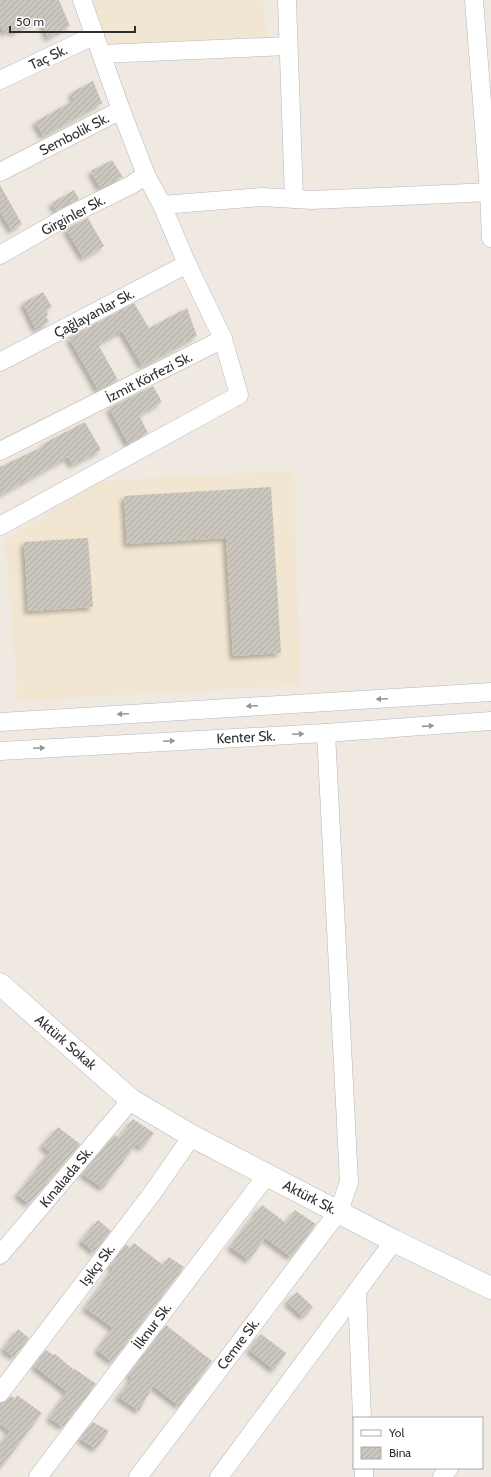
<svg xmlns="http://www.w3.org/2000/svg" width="491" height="1477" font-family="Cabin,sans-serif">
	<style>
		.education { fill: #f0e6d1 }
		.building { fill: url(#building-hatch); filter: url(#shadow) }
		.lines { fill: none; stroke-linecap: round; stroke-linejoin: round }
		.street-casing { stroke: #b4b7c1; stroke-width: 19 }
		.secondary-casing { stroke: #b4b7c1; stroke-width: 23 }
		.street { stroke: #fff; stroke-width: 18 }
		.secondary { stroke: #fff; stroke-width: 22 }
		.oneway { fill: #969696 }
		.labels { text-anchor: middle; stroke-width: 3; stroke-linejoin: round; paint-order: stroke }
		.street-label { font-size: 14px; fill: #2e2e2e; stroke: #fff }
	</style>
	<defs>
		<pattern id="building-hatch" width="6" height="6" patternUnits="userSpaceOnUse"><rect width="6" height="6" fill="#cbc7bf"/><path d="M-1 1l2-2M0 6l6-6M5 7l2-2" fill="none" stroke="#afaba4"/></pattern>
		<filter id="shadow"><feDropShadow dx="-3.5" dy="3.5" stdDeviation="2" flood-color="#0004"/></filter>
	</defs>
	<rect width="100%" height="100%" fill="#efe9e1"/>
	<!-- education -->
	<g class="education">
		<polygon points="92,0 263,0 267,38 110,47"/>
		<polygon points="294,470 300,685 18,701 5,539 101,481"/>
	</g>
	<!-- building -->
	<g class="building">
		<polygon points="0,0 59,0 70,26 48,38 40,18 13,33 11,29 4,33 0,25"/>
		<polygon points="93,81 102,103 43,136 35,122 74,100 71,93"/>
		<polygon points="112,160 123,177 100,188 91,171"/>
		<polygon points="0,185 22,224 11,230 0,211"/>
		<polygon points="74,190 79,199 56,211 52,203"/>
		<polygon points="88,218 104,246 83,258 66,229"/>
		<polygon points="43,292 52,307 46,310 48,315 46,316 49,322 36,330 23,303"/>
		<polygon points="134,303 149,328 187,308 197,336 142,366 122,331 100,343 101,345 99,346 118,380 98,390 69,338"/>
		<polygon points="153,386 162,402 139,415 148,433 128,444 109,408"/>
		<polygon points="85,422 101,450 72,465 68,457 0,495 0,467 44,446 43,444"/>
		<polygon points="271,487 281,653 233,656 226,538 127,544 124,496"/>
		<polygon points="88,538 93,607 28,611 24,542"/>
		<polygon points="133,1119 154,1133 142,1148 136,1144 103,1188 82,1174 115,1135 119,1138"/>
		<polygon points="58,1127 80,1144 29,1204 17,1195 50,1152 42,1146"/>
		<polygon points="262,1205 286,1223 295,1210 316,1224 291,1257 265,1238 249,1260 230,1247"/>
		<polygon points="98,1220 111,1231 94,1252 81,1241"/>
		<polygon points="134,1243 163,1265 169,1257 184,1267 112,1362 97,1350 113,1328 85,1308 113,1269 110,1266 126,1244 130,1248"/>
		<polygon points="297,1292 313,1307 303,1317 287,1302"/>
		<polygon points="166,1325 212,1361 179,1406 153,1386 139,1411 118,1397 132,1378 129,1375"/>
		<polygon points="18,1329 29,1338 14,1357 3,1349"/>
		<polygon points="261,1334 286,1353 274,1370 249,1350"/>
		<polygon points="46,1350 53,1355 55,1354 74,1370 75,1369 96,1384 63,1427 49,1418 67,1392 34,1366"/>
		<polygon points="17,1395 42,1413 0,1469 0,1445 10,1431 0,1424 0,1403 4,1402 11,1396 15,1399"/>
		<polygon points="93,1422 109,1431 96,1449 80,1439"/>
	</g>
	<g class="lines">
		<defs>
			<g id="street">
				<polyline points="287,0 294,199"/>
				<polyline points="474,0 489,191 491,238"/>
				<polyline points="102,54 288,46"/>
				<polyline points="0,80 95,35"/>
				<polyline points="0,172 121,110 82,0"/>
				<polyline points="162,205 262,197 312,200 491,192"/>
				<polyline points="0,255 68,216 131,185 146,175"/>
				<polyline points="0,362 187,264"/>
				<polyline points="0,451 223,339 187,264 162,205 146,175 121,110"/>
				<polyline points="0,526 239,395 223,339"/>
				<polyline points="0,722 491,692"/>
				<polyline points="0,751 326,733 491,721"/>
				<polyline points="0,1255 131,1100"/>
				<polyline points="357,1291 362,1418"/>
				<polyline points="0,1393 151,1195 192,1136"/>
				<polyline points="364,1468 364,1477"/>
				<polyline points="38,1477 267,1175"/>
				<polyline points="138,1477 339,1211 349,1182 326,733"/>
				<polyline points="219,1477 394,1241"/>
				<polyline points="442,1477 449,1468"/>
			</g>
			<polyline id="secondary" points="0,984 131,1100 192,1136 394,1241 491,1288"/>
		</defs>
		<!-- street casing -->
		<use href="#street" class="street-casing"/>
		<!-- secondary casing -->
		<use href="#secondary" class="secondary-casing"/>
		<!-- street -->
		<use href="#street" class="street"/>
		<!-- secondary -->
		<use href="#secondary" class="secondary"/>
	</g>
	<!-- one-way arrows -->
	<defs><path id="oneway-solid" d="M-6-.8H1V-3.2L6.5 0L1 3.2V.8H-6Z"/></defs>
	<g class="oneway">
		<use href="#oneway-solid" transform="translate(382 699) rotate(177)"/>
		<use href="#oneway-solid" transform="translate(252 706) rotate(177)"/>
		<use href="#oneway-solid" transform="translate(123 714) rotate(177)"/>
		<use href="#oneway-solid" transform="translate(428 726) rotate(-4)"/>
		<use href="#oneway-solid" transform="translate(298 734) rotate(-3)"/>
		<use href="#oneway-solid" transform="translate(169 741) rotate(-3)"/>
		<use href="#oneway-solid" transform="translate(39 748) rotate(-3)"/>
	</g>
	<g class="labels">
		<!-- street labels -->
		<g class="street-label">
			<text transform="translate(48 57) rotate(-25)" y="5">Taç Sk.</text>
			<text transform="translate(74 134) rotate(-27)" y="5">Sembolik Sk.</text>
			<text transform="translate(73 215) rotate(-28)" y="5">Girginler Sk.</text>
			<text transform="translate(94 313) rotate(-28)" y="5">Çağlayanlar Sk.</text>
			<text transform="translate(149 377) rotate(-27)" y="5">İzmit Körfezi Sk.</text>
			<text transform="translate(246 737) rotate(-3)" y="5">Kenter Sk.</text>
			<text transform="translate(66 1042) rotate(41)" y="5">Aktürk Sokak</text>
			<text transform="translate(66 1177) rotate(-50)" y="5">Kınalıada Sk.</text>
			<text transform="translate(310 1197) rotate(27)" y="5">Aktürk Sk.</text>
			<text transform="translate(97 1265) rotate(-53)" y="5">Işıkçı Sk.</text>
			<text transform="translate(152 1326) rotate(-53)" y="5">İlknur Sk.</text>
			<text transform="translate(238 1344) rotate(-53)" y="5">Cemre Sk.</text>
		</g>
	</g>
	<!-- legend -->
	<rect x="353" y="1417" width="130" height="52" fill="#ffffff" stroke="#ababab"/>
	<rect x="361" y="1430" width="20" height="6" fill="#ffffff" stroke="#ababab"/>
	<text x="389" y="1437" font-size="12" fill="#2e2e2e">Yol</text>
	<rect x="361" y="1447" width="20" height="12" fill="url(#building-hatch)" stroke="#ababab"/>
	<text x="389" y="1457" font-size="12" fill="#2e2e2e">Bina</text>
	<!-- scale -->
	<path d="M10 26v6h125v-6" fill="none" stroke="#2e2e2e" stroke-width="2"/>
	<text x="16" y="26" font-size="12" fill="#2e2e2e" stroke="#ffffff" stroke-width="3" paint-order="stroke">50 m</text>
</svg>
